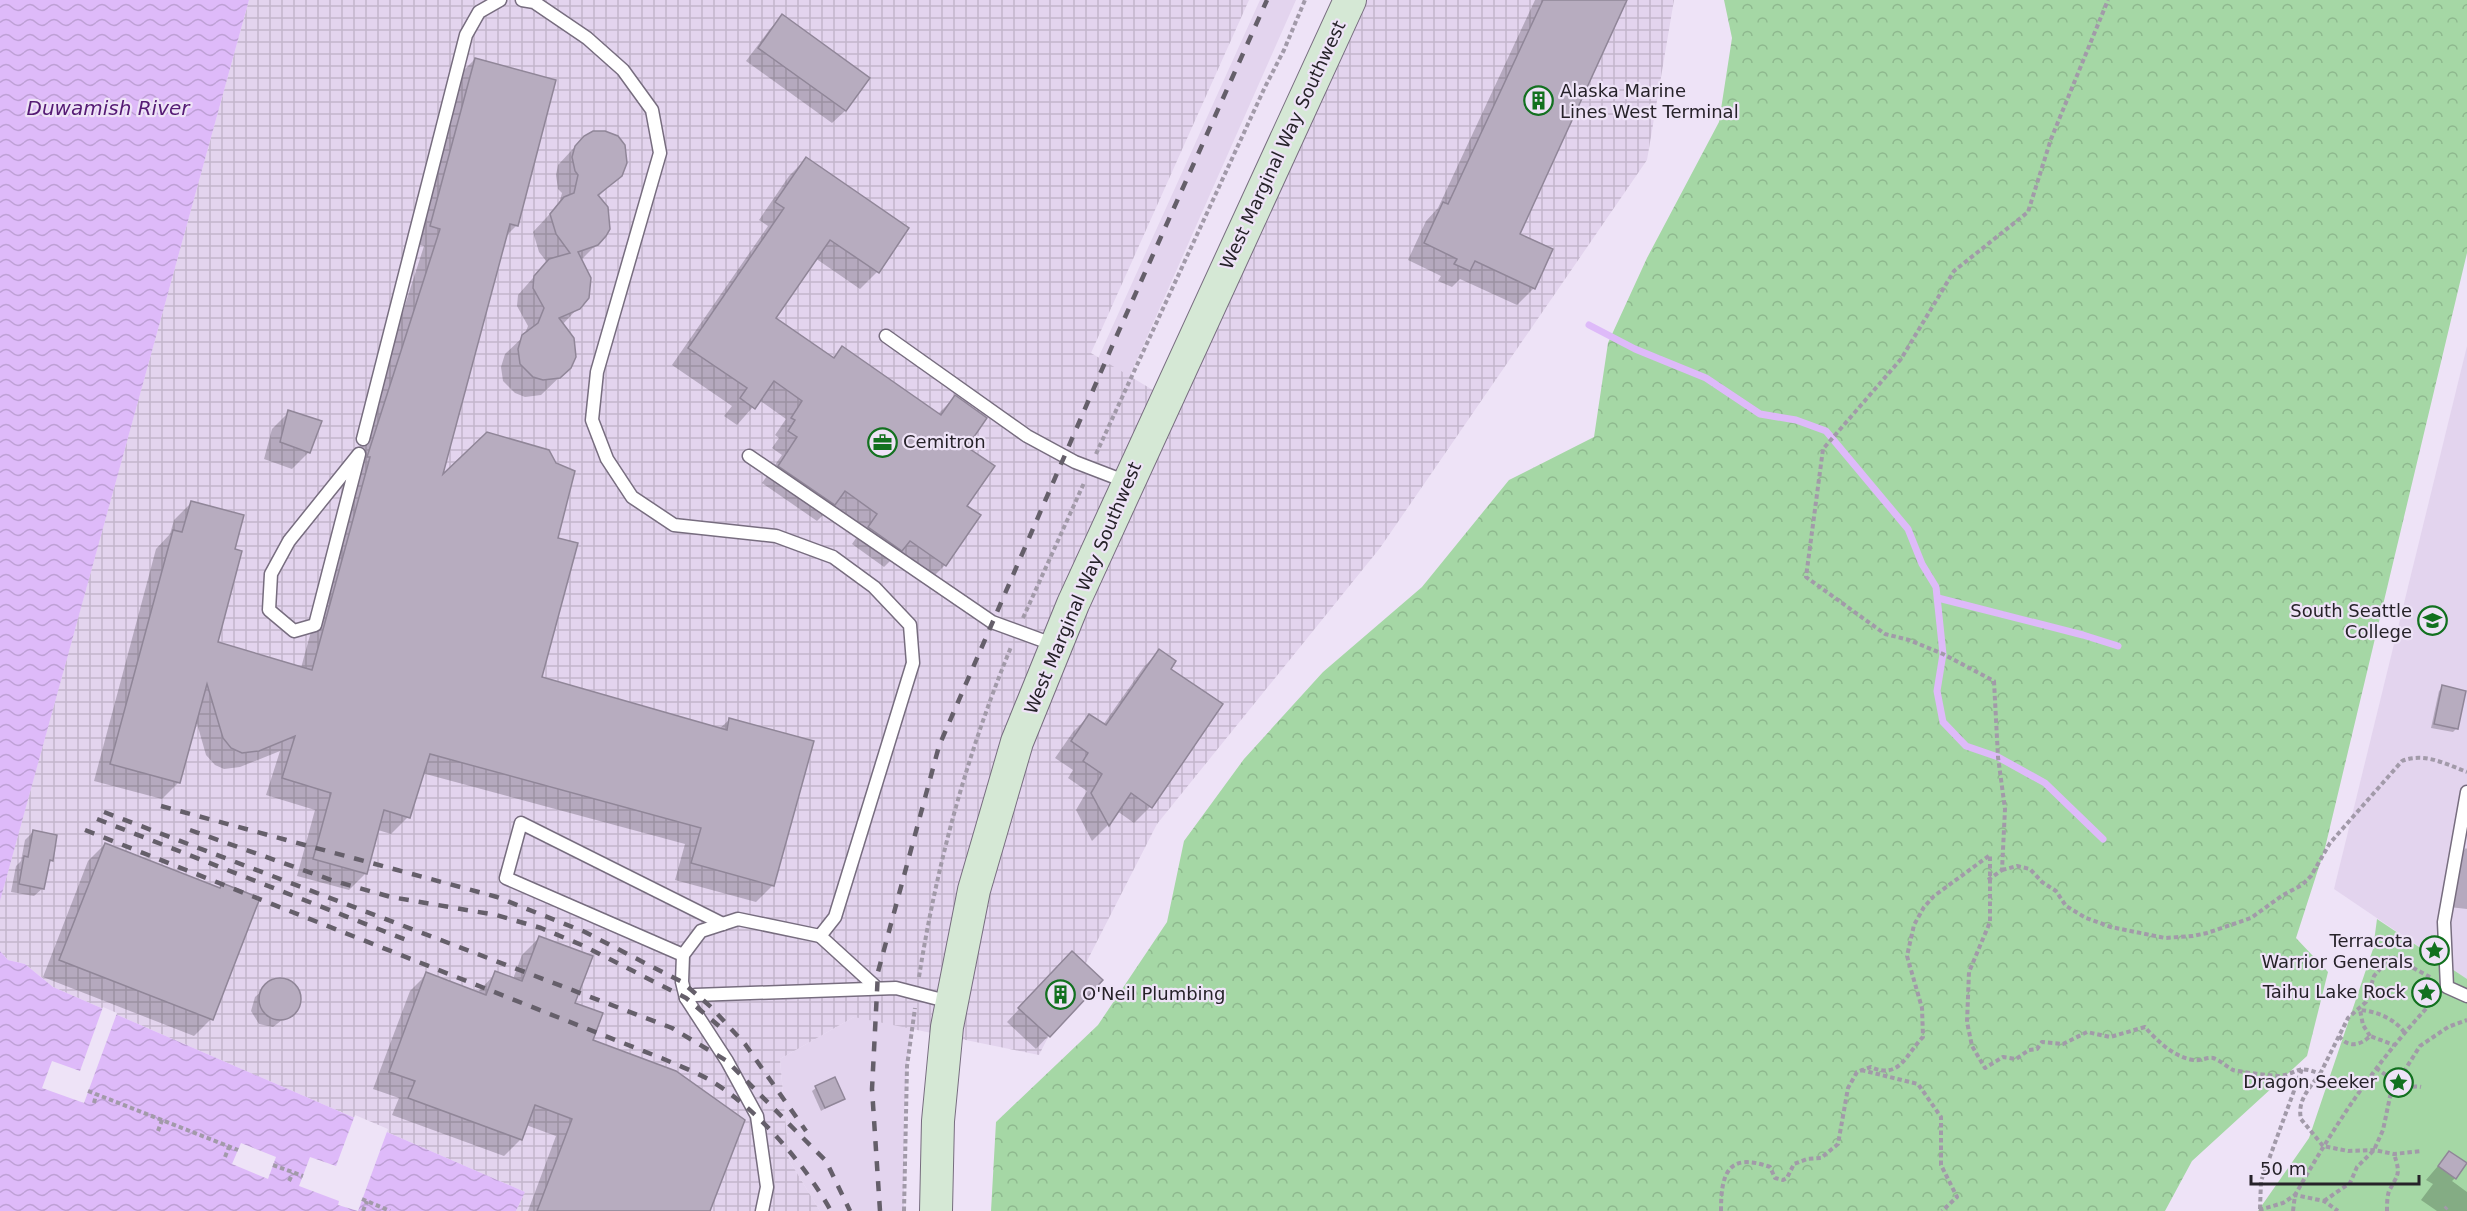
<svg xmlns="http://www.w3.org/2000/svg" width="2467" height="1211" font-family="'DejaVu Sans',sans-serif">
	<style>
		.built { fill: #e3d4ee }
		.industrial { fill: url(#industrial-grid) }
		.forest { fill: url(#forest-crowns) }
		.garden { fill: #a5d7a5 }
		.water { fill: url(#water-waves) }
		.pier { fill: #eee3f7 }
		.shadow { fill: #0003 }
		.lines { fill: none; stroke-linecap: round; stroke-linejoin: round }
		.stream { stroke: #debaf9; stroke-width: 7 }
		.building { fill: #b7acbf; stroke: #908698; stroke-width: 1.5 }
		.lane-casing { stroke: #776d7f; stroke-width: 15 }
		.secondary-casing { stroke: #776d7f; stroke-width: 34 }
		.path { stroke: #a29aa9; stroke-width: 4; stroke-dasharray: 4.5 3; stroke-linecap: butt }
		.lane { stroke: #fff; stroke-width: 12 }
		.secondary { stroke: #d5e8d5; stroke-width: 32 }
		.rail { stroke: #655f6a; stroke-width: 4.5; stroke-dasharray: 10 10; stroke-linecap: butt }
		.labels { text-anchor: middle; stroke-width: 4.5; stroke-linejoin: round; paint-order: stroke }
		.poi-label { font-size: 18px; fill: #262229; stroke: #eee3f7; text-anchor: end }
		.street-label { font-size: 18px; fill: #262229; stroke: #eee3f7 }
		.water-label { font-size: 20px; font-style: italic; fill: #551a74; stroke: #eee3f7 }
	</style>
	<defs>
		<pattern id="industrial-grid" width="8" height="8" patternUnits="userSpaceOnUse" patternTransform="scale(1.5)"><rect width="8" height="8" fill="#e3d4ee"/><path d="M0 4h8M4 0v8" fill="none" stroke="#c3b6cc"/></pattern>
		<pattern id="forest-crowns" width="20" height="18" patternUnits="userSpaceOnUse" patternTransform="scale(1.5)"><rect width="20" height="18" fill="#a5d7a5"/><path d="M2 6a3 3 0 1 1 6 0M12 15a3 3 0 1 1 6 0" fill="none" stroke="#8eb88e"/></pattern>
		<pattern id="water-waves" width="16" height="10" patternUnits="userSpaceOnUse" patternTransform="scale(1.5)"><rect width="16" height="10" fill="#debaf9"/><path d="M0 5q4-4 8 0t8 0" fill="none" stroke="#bea0d5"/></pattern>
	</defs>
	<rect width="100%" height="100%" fill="#eee3f7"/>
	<!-- built -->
	<g class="built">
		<polygon points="1260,0 1296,0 1039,581 913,1021 907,1066 904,1116 904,1211 820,1211 789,1160 780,1059 854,1017 1063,436"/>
		<polygon points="2467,346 2467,979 2334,889"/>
	</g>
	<!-- industrial -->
	<polygon class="industrial" points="249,0 1249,0 1091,353 1178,405 1352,0 1674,0 1647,160 1380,548 1157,824 1039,1055 854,1017 780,1059 789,1160 820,1211 516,1211 525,1192 53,987 25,964 8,960 0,951 0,900"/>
	<!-- forest -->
	<polygon class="forest" points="1724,0 2467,0 2467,253 2325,848 2296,938 2328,972 2307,1056 2192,1161 2165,1211 991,1211 996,1122 1098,1025 1167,922 1184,841 1244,759 1323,672 1422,587 1509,480 1594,437 1608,343 1647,258 1719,122 1732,38"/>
	<!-- garden -->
	<polygon class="garden" points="2377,919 2467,979 2467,1211 2258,1211 2309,1138 2373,949"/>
	<!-- water -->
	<g class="water">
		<polygon points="0,0 249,0 0,901"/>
		<polygon points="0,951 8,960 25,964 53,987 525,1192 516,1211 0,1211"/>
	</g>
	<!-- pier -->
	<g class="pier">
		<polygon points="103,1007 117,1013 84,1103 42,1088 52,1061 80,1071"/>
		<polygon points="355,1115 388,1129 358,1211 338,1205 339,1201 299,1186 310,1157 336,1166"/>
		<polygon points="241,1143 276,1157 268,1179 232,1164"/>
	</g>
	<!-- shadow -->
	<g class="shadow">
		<polygon points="1535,0 1626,0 1518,235 1534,288 1517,305 1460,279 1452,287 1438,281 1441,276 1408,260 1426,221 1438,208"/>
		<polygon points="783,16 868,78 845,111 832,123 746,61 770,29"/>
		<polygon points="475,59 554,81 516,226 505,237 440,479 556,540 540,678 719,729 729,720 773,885 756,902 675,880 685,844 422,773 408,817 391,834 378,830 366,873 349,890 297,876 315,810 266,795 280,751 240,767 224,769 215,765 206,755 196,720 179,782 162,799 94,781 156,549 170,534 174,520 191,503 233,550 216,643 301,668 354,474 351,473 424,246 414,243 458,76"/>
		<polygon points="584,137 620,175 598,197 605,236 581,260 578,308 562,325 570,367 541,395 525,397 515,393 503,381 501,367 505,354 524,336 528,326 517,306 518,295 547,262 539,252 533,232 559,204 562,193 558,189 556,175 558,165"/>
		<polygon points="806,159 907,229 877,272 860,289 815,258 774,319 832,359 843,348 938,414 955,397 965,447 965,506 979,516 945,565 928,582 893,558 884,567 852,544 861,531 829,509 817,521 762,483 782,455 772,448 779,438 775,435 786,419 759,400 737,425 724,416 732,406 672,365 768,226 759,220 789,176"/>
		<polygon points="289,412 309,452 292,469 264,459 272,429"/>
		<polygon points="1159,651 1169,669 1221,704 1150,807 1134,823 1117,811 1108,825 1092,841 1076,810 1087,791 1068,778 1073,770 1055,758 1073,732 1089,716 1103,725 1143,668"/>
		<polygon points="2443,687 2457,728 2453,732 2431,728 2439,691"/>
		<polygon points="33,832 51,860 47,864 43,888 34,896 11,892 16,866 21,861 25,840"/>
		<polygon points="105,844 219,889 222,885 211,1019 194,1036 43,977 88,861"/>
		<polygon points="2466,848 2467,849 2467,909 2449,907 2456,859"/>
		<polygon points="539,938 591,1041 708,1211 528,1211 556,1136 526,1125 521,1139 504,1156 392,1115 399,1098 373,1089 410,991 427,974 477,993 496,973 513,979 522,955"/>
		<polygon points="1059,966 1101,980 1036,1049 1007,1022"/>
		<polygon points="276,979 291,983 299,995 295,1010 273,1027 259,1024 251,1011 255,997"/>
		<polygon points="816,1088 843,1098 821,1111 812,1091"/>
		<polygon points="2449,1153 2455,1178 2452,1181 2467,1192 2467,1211 2437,1211 2421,1200 2433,1184 2426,1180"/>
	</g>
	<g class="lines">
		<!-- stream -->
		<g class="stream">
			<polyline points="1589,325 1635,349 1706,378 1760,414 1796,420 1826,431 1908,529 1922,564 1936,587 1943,654 1937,691 1943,722 1966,746 1998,757 2045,783 2103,839"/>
			<polyline points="1938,598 2083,635 2118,646"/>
		</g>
	</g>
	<!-- building -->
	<g class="building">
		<polygon points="1543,0 1627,0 1520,234 1553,249 1535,289 1475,261 1470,271 1454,264 1457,259 1424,243 1443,202 1448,204"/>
		<polygon points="782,14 870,78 846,111 758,48"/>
		<polygon points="475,58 556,80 518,226 510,224 443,474 487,432 549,450 556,463 575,471 558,538 578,543 542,677 727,730 729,718 814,741 774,886 691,863 701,828 430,754 410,818 384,810 367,874 313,859 331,793 282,778 295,736 259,751 242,753 231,748 223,738 207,684 180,783 110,764 173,530 182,532 191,501 244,515 235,549 242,551 218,642 312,670 370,457 367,457 440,229 430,226"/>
		<polygon points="593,131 605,131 618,136 625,145 627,163 622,176 598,195 608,207 610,229 606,236 598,245 578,252 591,278 589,298 580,309 559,318 574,338 576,357 571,368 560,378 543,380 533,377 520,364 518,349 522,335 538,323 544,308 533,288 534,276 549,259 570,253 556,234 550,214 564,197 574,193 578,175 575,171 572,157 575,146 584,136"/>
		<polygon points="806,157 909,228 879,273 830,240 776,318 834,358 842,346 941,415 955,395 987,418 967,447 995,466 967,506 981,515 946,566 910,541 902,551 868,527 877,514 845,491 835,505 778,466 797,437 788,431 795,420 791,418 802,401 774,381 755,409 740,398 747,388 688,348 784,208 775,202"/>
		<polygon points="288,410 322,421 310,453 280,442"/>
		<polygon points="1159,649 1176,661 1171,669 1223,704 1152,808 1131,793 1109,826 1091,793 1102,774 1083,761 1088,753 1071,741 1089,714 1106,725"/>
		<polygon points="2442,685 2466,691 2458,729 2434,724"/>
		<polygon points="33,830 57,835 53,861 50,860 44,889 19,884 24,856 28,857"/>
		<polygon points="105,843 220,888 222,883 260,898 213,1020 59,960"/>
		<polygon points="539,936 593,956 575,1003 603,1013 593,1040 676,1071 745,1120 710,1211 537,1211 572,1119 535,1105 522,1140 408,1098 415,1081 389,1072 426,972 486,995 495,971 522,981"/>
		<polygon points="1072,951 1103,980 1050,1037 1018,1008"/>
		<circle cx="280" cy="999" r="21"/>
		<polygon points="835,1077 845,1099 825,1108 815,1086"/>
		<polygon points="2449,1151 2467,1163 2456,1179 2438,1166"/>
	</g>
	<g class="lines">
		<defs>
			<g id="lane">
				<polyline points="522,0 534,2 587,38 623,70 652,110 660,153 597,372 592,420 607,459 632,497 674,525 776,536 833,557 874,587 910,625 913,663 835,917 820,936 738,919 701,931 683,955 682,982 686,998 727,1061 757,1116 767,1187 762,1211"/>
				<polyline points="886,336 1027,436 1075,462 1127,482"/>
				<polyline points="363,439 466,35 479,12 500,0"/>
				<polygon points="359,454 315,625 294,631 269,610 271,574 289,541"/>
				<polyline points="749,456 992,622 1055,645"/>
				<polyline points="2467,792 2444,922 2447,987 2467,996"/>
				<polyline points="820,936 877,988"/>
				<polyline points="683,955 506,878 521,823 723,924"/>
				<polyline points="686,998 695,995 896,988 950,1002"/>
			</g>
			<polyline id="secondary" points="936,1211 938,1121 947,1027 974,890 1017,742 1073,604 1350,0"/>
		</defs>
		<!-- lane casing -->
		<use href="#lane" class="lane-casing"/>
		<!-- secondary casing -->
		<use href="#secondary" class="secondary-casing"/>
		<!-- path -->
		<g class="path">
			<polyline points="1096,454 1265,87 1284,50 1305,0"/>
			<polyline points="1023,618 1084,483"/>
			<path d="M2002 870 2017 866 2030 869 2042 882 2056 891 2066 906 2086 918 2111 927 2165 938 2193 936 2207 933 2251 918 2283 895 2302 885 2311 876 2330 843 2402 761C2424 752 2446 764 2467 772"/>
			<polyline points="1988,880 2002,870 2005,809 1998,757 1994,681 1943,654 1909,640 1885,634 1806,577 1823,449 1901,359 1954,271 2028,212 2051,139 2108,0"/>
			<path d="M919 977C937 863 967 754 1011 647"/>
			<path d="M2339 1036C2348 1048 2360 1046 2370 1036L2394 1045"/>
			<path d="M2370 1036 2363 1025 2360 1010C2376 1011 2395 1019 2404 1032"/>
			<polyline points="2376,1068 2396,1082"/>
			<polyline points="1861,1070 1918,1084 1941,1117 1941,1165 1957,1197 1942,1211"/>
			<polyline points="2320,1074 2348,1018 2366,1002 2374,976 2391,956 2430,977"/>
			<polyline points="88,1091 238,1150"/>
			<path d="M2391 1092C2403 1094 2408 1084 2421 1087"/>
			<polyline points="94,1103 96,1095"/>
			<polyline points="158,1131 162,1120"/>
			<polyline points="225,1157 229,1147"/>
			<polyline points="273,1165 303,1176"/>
			<polyline points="289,1181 293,1173"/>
			<polyline points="362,1199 390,1211"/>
			<polyline points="2324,1201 2350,1183 2357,1167 2374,1150 2383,1130 2391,1092 2420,1046 2448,1027 2467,1020"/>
			<polyline points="2260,1209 2261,1181 2302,1069"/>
			<polyline points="2445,1209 2447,1207"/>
			<polyline points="2259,1210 2283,1203 2295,1195 2324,1201 2338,1211"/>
			<polyline points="363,1211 367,1201"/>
			<polyline points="904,1211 907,1066 915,1008"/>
			<path d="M1721 1211C1721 1173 1728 1152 1770 1167L1775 1178 1783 1180 1787 1178 1794 1164 1807 1159 1821 1158 1838 1144 1848 1088 1857 1072 1871 1067C1900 1080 1906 1054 1923 1037L1922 1008 1907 956 1914 925 1924 907 1934 896 1990 855V922L1969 972 1967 1022 1972 1046 1985 1068 2003 1057 2016 1059 2029 1050 2037 1049 2042 1042 2063 1044 2087 1032 2110 1037 2145 1027C2157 1041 2175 1058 2194 1060 2201 1061 2207 1057 2213 1058 2220 1060 2227 1067 2233 1070 2240 1072 2273 1076 2280 1076 2299 1073 2297 1064 2320 1074 2309 1088 2297 1101 2301 1119L2323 1146 2348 1151 2374 1150 2394 1154 2422 1151"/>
			<path d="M2293 1211 2295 1195C2338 1120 2377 1060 2437 997"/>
			<path d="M2387 1211C2387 1205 2387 1197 2389 1191 2398 1174 2401 1175 2394 1154"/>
		</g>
		<!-- lane -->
		<use href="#lane" class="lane"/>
		<!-- secondary -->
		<use href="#secondary" class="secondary"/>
		<!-- rail -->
		<g class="rail">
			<polyline points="161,806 497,897 585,932 641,961 682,982 711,1007 745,1044 806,1131"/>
			<polyline points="104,812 672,1028 727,1061 795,1130 826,1161 850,1211"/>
			<polyline points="97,819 409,941"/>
			<path d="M85 830 666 1060C680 1066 695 1072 708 1079 755 1106 805 1164 831 1211"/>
			<polyline points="190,830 334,881 391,897 496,915 541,928 584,946 686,998 719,1026"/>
			<polyline points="880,1211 872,1089 878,972 939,746 1113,344 1267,0"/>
		</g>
	</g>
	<!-- icons -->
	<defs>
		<symbol id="building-ring" viewBox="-11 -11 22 22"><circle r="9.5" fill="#eee3f7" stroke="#12711f" stroke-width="1.5"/><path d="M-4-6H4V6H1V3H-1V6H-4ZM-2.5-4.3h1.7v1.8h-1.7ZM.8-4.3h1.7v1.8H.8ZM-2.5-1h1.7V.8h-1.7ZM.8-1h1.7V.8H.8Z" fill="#12711f"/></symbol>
		<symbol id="office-ring" viewBox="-11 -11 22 22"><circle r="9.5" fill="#eee3f7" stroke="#12711f" stroke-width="1.5"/><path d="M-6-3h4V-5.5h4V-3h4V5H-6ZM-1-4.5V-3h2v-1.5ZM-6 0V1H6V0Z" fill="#12711f"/></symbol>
		<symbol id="university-ring" viewBox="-11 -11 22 22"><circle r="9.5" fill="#eee3f7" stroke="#12711f" stroke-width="1.5"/><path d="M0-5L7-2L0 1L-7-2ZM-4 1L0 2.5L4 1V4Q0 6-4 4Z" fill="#12711f"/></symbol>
		<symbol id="sight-ring" viewBox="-11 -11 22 22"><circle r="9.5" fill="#eee3f7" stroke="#12711f" stroke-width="1.5"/><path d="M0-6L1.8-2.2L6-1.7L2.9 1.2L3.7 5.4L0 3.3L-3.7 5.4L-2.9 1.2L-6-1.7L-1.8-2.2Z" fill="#12711f"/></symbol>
	</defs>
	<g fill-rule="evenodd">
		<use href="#building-ring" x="1522" y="84" width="33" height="33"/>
		<use href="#office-ring" x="866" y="426" width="33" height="33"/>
		<use href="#university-ring" x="2416" y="604" width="33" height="33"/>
		<use href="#sight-ring" x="2418" y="934" width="33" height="33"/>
		<use href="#sight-ring" x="2410" y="976" width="33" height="33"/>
		<use href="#building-ring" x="1044" y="978" width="33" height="33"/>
		<use href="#sight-ring" x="2382" y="1066" width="33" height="33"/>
	</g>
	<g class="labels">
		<!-- poi labels -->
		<g class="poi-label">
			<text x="1560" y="97" text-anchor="start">Alaska Marine<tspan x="1560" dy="21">Lines West Terminal</tspan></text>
			<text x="903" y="448" text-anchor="start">Cemitron</text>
			<text x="2412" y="617">South Seattle<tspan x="2412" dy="21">College</tspan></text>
			<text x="2413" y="947">Terracota<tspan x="2413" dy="21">Warrior Generals</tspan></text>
			<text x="2406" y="998">Taihu Lake Rock</text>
			<text x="1082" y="1000" text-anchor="start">O'Neil Plumbing</text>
			<text x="2377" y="1088">Dragon Seeker</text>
		</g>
		<!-- street labels -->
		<g class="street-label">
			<text transform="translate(1283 145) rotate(-65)" y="6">West Marginal Way Southwest</text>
			<text transform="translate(1083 588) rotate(-67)" y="6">West Marginal Way Southwest</text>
		</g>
		<!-- water labels -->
		<g class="water-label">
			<text x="108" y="115">Duwamish River</text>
		</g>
	</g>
	<!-- scale -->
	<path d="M2251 1175v9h168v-9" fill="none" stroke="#262229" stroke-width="3"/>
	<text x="2260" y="1175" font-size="18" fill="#262229" stroke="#eee3f7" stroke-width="4.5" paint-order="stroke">50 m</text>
</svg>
